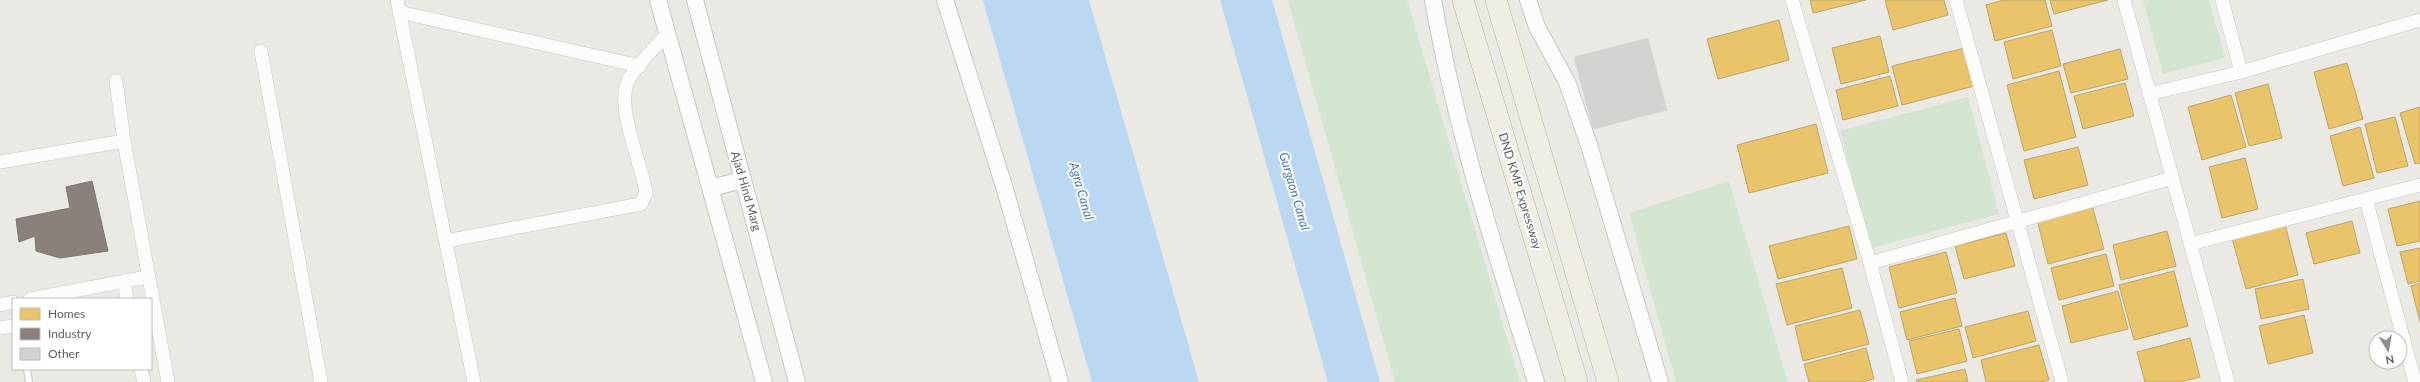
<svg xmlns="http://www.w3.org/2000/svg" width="2420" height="382" font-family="Lato,sans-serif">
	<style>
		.green { fill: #d3e5d1 }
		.water { fill: #bad8f1 }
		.homes { fill: #e9c46a; stroke: #bea567 }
		.industry { fill: #8a817c; stroke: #7c7674 }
		.building { fill: #d3d2cf; stroke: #d9d7d4 }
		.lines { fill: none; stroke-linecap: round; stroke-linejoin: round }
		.service-casing { stroke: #c6c7c6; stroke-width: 8 }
		.minor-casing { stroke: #c6c7c6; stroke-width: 14 }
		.tertiary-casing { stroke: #c6c7c6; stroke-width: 18 }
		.trunk-casing { stroke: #bdb395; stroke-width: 22 }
		.service { stroke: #fcfcfb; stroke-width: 6 }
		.minor { stroke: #fcfcfb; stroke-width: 13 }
		.tertiary { stroke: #fcfcfb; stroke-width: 16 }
		.trunk { stroke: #efede4; stroke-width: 21 }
		.labels { text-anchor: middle; stroke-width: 4; stroke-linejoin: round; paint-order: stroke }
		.street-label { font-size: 12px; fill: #5a5d61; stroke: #fff }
		.water-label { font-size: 13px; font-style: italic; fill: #4878b0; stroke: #fff }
	</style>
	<rect width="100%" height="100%" fill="#eae9e4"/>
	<!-- green -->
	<g class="green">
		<polygon points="1288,0 1407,0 1520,382 1395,382"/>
		<polygon points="2143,0 2209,0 2225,58 2163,74"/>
		<polygon points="1968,97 1999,214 1871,248 1840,131"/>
		<polygon points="1729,181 1788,382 1676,382 1629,213"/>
	</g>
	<!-- water -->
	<g class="water">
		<polygon points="983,0 1089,0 1199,382 1092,382"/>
		<polygon points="1220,0 1272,0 1380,382 1328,382"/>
	</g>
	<!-- homes -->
	<g class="homes">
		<polygon points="1810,0 1866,0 1813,13"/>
		<polygon points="1885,0 1944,0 1948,15 1893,30"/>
		<polygon points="2004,0 2045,0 2052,26 1995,41 1986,5"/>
		<polygon points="2050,0 2108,0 2054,14"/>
		<polygon points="1779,20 1789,60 1718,79 1707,39"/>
		<polygon points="2052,30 2061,66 2013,79 2004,42"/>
		<polygon points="1880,36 1889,72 1841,84 1832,48"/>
		<polygon points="1965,48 1974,86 1902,105 1892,66"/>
		<polygon points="2120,49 2128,79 2071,93 2063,64"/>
		<polygon points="2347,63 2363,119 2329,129 2314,72"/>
		<polygon points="2059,71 2076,137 2024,151 2007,85"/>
		<polygon points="1890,76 1898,106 1843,120 1836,90"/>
		<polygon points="2125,83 2134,116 2083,129 2074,96"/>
		<polygon points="2268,84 2282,138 2249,146 2235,93"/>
		<polygon points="2231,95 2246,147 2202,160 2188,107"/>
		<polygon points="2420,107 2420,163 2415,164 2400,113"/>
		<polygon points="2395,117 2408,166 2377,173 2365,124"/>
		<polygon points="1816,124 1828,173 1749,193 1737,145"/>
		<polygon points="2360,127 2374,178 2343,186 2330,136"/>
		<polygon points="2078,147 2088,185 2034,199 2024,160"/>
		<polygon points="2245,158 2258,209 2222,218 2209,167"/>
		<polygon points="2420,201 2420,241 2397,246 2388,209"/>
		<polygon points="2092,205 2104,249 2048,264 2037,219"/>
		<polygon points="2352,221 2360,253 2314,264 2306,233"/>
		<polygon points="2285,224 2298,275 2246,289 2232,238"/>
		<polygon points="1849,226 1857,259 1778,279 1769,246"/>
		<polygon points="2167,231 2176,266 2121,280 2113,245"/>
		<polygon points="2006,233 2015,266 1964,279 1955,246"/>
		<polygon points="2420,248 2420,281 2408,284 2400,252"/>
		<polygon points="1946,252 1957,293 1899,308 1889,267"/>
		<polygon points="2106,254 2114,286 2059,300 2051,268"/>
		<polygon points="1842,268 1852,308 1787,325 1776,284"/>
		<polygon points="2174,271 2188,326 2134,340 2119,285"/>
		<polygon points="2303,279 2309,309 2261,319 2255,289"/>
		<polygon points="2420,283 2420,322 2411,286"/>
		<polygon points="2118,291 2128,329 2071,343 2062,306"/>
		<polygon points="1955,298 1962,326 1907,340 1900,312"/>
		<polygon points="1860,310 1869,344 1803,361 1795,326"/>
		<polygon points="2028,311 2036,341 1973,358 1965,327"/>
		<polygon points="2304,315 2313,353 2268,364 2259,326"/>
		<polygon points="1959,329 1967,361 1917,374 1909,341"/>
		<polygon points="2190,338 2200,377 2180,382 2145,382 2137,352"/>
		<polygon points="2039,345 2049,380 2041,382 1986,382 1981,360"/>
		<polygon points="1866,348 1874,379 1862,382 1809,382 1804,364"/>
		<polygon points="1965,369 1968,382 1917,382 1916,380"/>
	</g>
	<!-- industry -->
	<polygon class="industry" points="92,181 108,251 60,258 36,251 35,236 19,242 16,219 70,208 66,187"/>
	<!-- building -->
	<polygon class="building" points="1648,38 1667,110 1593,129 1574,57"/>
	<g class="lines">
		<defs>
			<polyline id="service" points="27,369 29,382"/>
			<g id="minor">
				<polyline points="397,0 474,382"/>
				<polyline points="1792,0 1870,263 1902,382"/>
				<polyline points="1956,0 2062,382"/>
				<polyline points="2124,0 2228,382"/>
				<polyline points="2222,0 2241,72"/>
				<polyline points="399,12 640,66"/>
				<polyline points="261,51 321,382"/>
				<polyline points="116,81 124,141 168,382"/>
				<polyline points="2149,94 2241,72 2420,20"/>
				<polyline points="0,162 124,141"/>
				<polyline points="2366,199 2415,382"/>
				<path d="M446 241 641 204 646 193C642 163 614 106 629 79 638 63 655 48 667 34"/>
				<polyline points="2190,244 2420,185"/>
				<polyline points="1870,263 2172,178"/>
				<polyline points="124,281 127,299"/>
				<polyline points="30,299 147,277"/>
				<polyline points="0,305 13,302"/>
				<polyline points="0,328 13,326"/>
				<polyline points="141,369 144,382"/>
			</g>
			<g id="tertiary">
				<polyline points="658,0 764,382"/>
				<polyline points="695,0 797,382"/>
				<polyline points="945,0 1004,186 1060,382"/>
				<path d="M1433 0C1456 131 1497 256 1536 382"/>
				<polyline points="1528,0 1537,27 1567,82 1589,145 1660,382"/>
				<polyline points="711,188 742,180"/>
			</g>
			<g id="trunk">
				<polyline points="1463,0 1577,382"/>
				<polyline points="1496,0 1608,382"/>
			</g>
		</defs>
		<!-- service casing -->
		<use href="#service" class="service-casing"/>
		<!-- minor casing -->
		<use href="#minor" class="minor-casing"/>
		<!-- tertiary casing -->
		<use href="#tertiary" class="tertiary-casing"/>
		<!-- trunk casing -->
		<use href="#trunk" class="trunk-casing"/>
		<!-- service -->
		<use href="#service" class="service"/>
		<!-- minor -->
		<use href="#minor" class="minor"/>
		<!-- tertiary -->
		<use href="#tertiary" class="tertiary"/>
		<!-- trunk -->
		<use href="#trunk" class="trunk"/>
	</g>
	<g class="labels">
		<!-- street labels -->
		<g class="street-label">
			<text transform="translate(746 191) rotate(74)" y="4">Ajad Hind Marg</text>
			<text transform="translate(1520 191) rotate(73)" y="4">DND KMP Expressway</text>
		</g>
		<!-- water labels -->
		<g class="water-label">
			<text transform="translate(1082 191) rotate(74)" y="5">Agra Canal</text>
			<text transform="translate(1295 191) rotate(74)" y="5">Gurgaon Canal</text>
		</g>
	</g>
	<!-- legend -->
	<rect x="12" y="298" width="140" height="72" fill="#ffffff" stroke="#bdbec0"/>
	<rect x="20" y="308" width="20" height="12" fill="#e9c46a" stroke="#bdbec0"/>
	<text x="48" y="318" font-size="12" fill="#5a5d61">Homes</text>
	<rect x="20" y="328" width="20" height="12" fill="#8a817c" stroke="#bdbec0"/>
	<text x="48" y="338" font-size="12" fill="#5a5d61">Industry</text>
	<rect x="20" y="348" width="20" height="12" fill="#d3d2cf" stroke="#bdbec0"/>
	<text x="48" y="358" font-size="12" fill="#5a5d61">Other</text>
	<!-- north arrow -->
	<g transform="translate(2388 350) rotate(169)"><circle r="19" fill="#ffffff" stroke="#bdbec0"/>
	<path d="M0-3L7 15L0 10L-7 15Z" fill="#8c8e8f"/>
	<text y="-6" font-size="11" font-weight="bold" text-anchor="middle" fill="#5a5d61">N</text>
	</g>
</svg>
